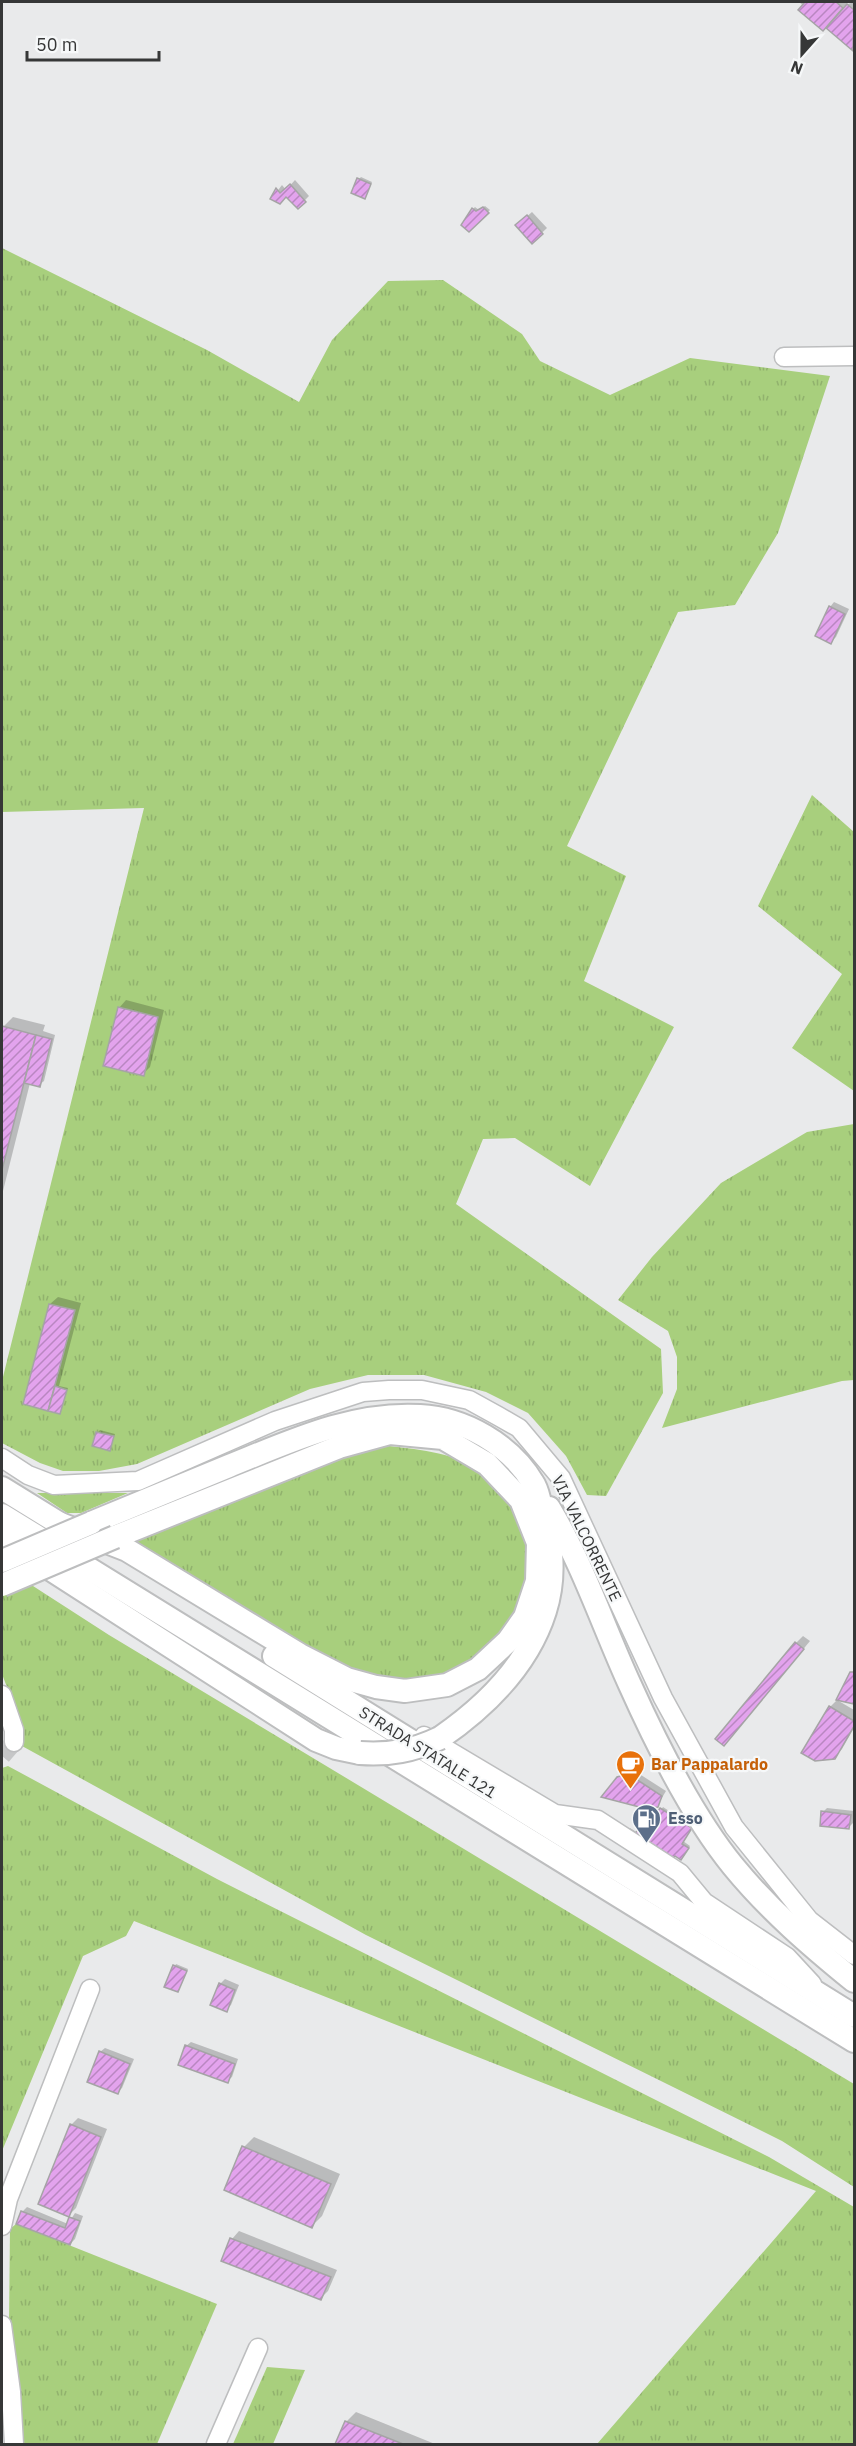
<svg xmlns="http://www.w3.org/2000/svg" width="856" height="2446" font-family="'IBM Plex Sans',sans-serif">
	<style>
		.grass { fill: url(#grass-tufts) }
		.shadow { fill: #0003 }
		.building { fill: url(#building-hatch); stroke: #a5a4a5; stroke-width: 1.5 }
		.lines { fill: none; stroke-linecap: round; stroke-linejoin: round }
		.minor-tunnel { stroke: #c5c6c7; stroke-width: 18; stroke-dasharray: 18 9; stroke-linecap: butt }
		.minor-casing { stroke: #bdbebf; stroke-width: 21 }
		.major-casing { stroke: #bdbebf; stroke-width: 26 }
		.minor { stroke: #fff; stroke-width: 18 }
		.major { stroke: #fff; stroke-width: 22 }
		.major-bridge-casing { stroke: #bdbebf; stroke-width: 26; stroke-linecap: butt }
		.major-bridge { stroke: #fff; stroke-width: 22 }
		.labels { text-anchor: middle; stroke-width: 4.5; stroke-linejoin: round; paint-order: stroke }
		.street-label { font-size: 16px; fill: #363737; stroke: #f6f8f9 }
		.food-label { font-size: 16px; font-weight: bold; fill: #c56008; stroke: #f6f8f9; text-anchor: start }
		.service-label { font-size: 16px; font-weight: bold; fill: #4e5e75; stroke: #f6f8f9; text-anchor: start }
	</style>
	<defs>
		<pattern id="grass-tufts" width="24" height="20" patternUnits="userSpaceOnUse" patternTransform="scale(1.5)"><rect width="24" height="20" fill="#a8cf7d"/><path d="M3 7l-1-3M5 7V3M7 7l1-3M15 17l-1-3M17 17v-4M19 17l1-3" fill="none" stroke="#91b26d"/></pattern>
		<pattern id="building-hatch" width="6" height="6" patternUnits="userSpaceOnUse" patternTransform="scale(1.5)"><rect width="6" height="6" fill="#e3a3ed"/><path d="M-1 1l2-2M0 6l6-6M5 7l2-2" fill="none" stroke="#b986c1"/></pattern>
	</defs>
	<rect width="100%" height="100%" fill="#e9eaeb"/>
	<!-- grass -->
	<g class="grass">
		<polygon points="2,248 207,350 299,402 332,340 388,281 443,280 522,334 540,361 610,395 690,358 830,376 778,533 735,605 678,612 567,846 626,876 584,981 674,1027 590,1186 515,1138 483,1139 456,1204 661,1349 663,1393 606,1496 587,1495 566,1456 528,1413 486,1392 424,1375 368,1375 310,1389 137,1464 99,1471 63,1471 40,1463 2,1443 2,1381 144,808 2,812"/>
		<polygon points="812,795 854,832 854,1091 792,1048 842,974 758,906"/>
		<polygon points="854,1124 854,1380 842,1381 662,1428 677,1389 677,1357 668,1331 618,1300 652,1257 721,1183 807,1132"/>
		<path d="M389 1446C422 1450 457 1453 484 1473 501 1485 510 1502 517 1520 526 1540 534 1559 529 1581 524 1610 491 1652 465 1666 441 1678 412 1683 385 1679 338 1672 295 1642 255 1618 213 1593 172 1568 130 1544L344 1456Z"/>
		<polygon points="37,1493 128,1493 81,1513 67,1513"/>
		<polygon points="2,1566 109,1635 854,2084 854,2187 782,2141 366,1935 22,1746 16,1711 2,1674"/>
		<polygon points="8,1766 217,1879 769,2157 854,2207 854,2444 597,2444 816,2191 134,1921 126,1936 83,1956 2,2151 2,1768"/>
		<polygon points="16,2224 217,2304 157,2444 20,2444 9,2324 10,2229"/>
		<polygon points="267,2367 305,2370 273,2444 233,2444"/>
	</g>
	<!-- shadow -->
	<g class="shadow">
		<polygon points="799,2 845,2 848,4 854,2 854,48 853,49"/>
		<polygon points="361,177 372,182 366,195 359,179"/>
		<polygon points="295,180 309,196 298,207 286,195 272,198 282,185 286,190"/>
		<polygon points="485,206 490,210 469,230 473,209 475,207 479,210"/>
		<polygon points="532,212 547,228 532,242 517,225"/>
		<polygon points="834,602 849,609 836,637 831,642 830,607"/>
		<polygon points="126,1000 164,1010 150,1067 143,1074 119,1008"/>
		<polygon points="13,1017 45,1025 43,1031 55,1035 44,1081 39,1085 30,1083 2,1195 2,1033 3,1027"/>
		<polygon points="58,1297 81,1303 59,1386 68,1388 60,1412 25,1403 50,1304"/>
		<polygon points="100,1430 115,1434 110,1449 98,1432"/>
		<polygon points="803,1636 810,1641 731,1737 796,1643"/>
		<polygon points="837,1700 854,1710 854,1728 842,1749 834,1757 830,1707"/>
		<polygon points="630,1771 641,1775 666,1791 657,1806 618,1778 623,1773"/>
		<polygon points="663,1807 692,1826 683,1841 690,1846 683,1857 628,1830 630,1828 638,1833 657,1826 647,1819 653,1822"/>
		<polygon points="827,1808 854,1811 853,1823 848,1828 823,1812"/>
		<polygon points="176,1964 188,1969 178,1991 175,1966"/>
		<polygon points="225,1979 239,1985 231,2005 226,2010 220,1984"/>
		<polygon points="191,2042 238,2059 232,2077 227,2081 186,2046"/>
		<polygon points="105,2048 134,2059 122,2088 118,2092 100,2052"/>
		<polygon points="78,2118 107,2129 76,2208 69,2215 71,2125"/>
		<polygon points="254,2137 340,2174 322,2216 312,2226 244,2147"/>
		<polygon points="27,2207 68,2224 75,2213 83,2216 75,2239 70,2244 22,2212"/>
		<polygon points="239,2231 337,2270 328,2291 321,2298 232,2239"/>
		<polygon points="356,2412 435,2444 337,2444 346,2422"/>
	</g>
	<!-- building -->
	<g class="building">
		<polygon points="805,2 836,2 843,8 823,31 798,10"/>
		<polygon points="847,4 854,10 853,51 826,28"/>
		<polygon points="357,178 371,184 365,199 351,193"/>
		<polygon points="290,184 306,202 298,209 286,197 280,204 270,199 276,188 280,193"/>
		<polygon points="483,207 489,213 469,232 461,225 472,208 476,211"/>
		<polygon points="527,215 543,234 532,244 515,225"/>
		<polygon points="829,606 845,614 831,644 815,636"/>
		<polygon points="118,1007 158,1017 144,1076 103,1066"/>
		<polygon points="2,1026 36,1035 2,1170"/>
		<polygon points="36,1035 52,1039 40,1087 24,1083"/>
		<polygon points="49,1304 75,1310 48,1411 23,1404"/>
		<polygon points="55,1386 67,1390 60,1414 48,1411"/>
		<polygon points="96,1432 114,1436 110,1451 92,1446"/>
		<polygon points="795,1642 804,1649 724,1746 715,1739"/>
		<polygon points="850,1672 854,1672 854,1704 836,1700"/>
		<polygon points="829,1706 854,1721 854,1726 835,1759 815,1761 801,1753"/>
		<polygon points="624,1775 636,1779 662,1796 658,1807 647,1809 601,1797 617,1777"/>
		<polygon points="660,1808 692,1828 682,1844 689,1848 681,1860 675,1856 665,1872 635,1834 644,1820 650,1823"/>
		<polygon points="821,1811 851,1815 849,1829 820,1826"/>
		<polygon points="173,1965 187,1971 178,1992 164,1987"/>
		<polygon points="219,1983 235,1990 227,2012 210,2005"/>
		<polygon points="185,2045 235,2064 228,2083 178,2065"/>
		<polygon points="99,2051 130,2064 118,2094 87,2082"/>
		<polygon points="70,2124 101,2137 69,2217 38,2204"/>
		<polygon points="242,2146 331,2184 312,2228 224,2190"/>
		<polygon points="21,2211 65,2228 69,2217 80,2221 70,2245 16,2224"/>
		<polygon points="230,2238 331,2277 321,2300 221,2261"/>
		<polygon points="345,2421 403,2444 335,2444"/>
	</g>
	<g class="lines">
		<!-- minor-tunnel -->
		<polyline class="minor-tunnel" points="2,1756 14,1742"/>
		<defs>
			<g id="minor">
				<polyline points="784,357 854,356"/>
				<polyline points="2,1458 28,1475 54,1485 138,1481 275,1421 363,1392 389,1390 422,1390 469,1400 498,1416 519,1428 561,1478 663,1698 734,1827 809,1920 854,1955"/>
				<polyline points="2,1695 14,1730 14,1742"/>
				<polyline points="424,1736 555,1814 598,1820 680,1873 704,1902 787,1957 812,1984"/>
				<polyline points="2,2226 8,2199 90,1989"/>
				<polyline points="2,2325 11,2392 14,2444"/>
				<polyline points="216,2444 258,2348"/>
			</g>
			<g id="major">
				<polyline points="2,1488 70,1530"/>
				<path d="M549 1508C583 1564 603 1626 630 1685 656 1743 693 1817 733 1866 769 1910 811 1946 854 1981"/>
				<polyline points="2,1515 854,2041"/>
				<polyline points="58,1523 127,1550 300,1655 347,1679 376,1687 405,1691 447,1685 478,1669 508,1641 525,1617 537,1581 538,1543 521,1500 487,1464 443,1438 390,1433 339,1447 115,1537"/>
				<path d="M91 1523C137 1504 183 1485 229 1466 291 1441 352 1412 420 1416 464 1418 511 1445 533 1483 538 1490 539 1501 542 1509 552 1543 556 1576 545 1611 528 1665 485 1707 440 1738"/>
				<polyline points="2,1538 316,1740 336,1748 360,1753"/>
				<polyline points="274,1656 854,2016"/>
			</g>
		</defs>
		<!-- minor casing -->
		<use href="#minor" class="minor-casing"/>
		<!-- major casing -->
		<use href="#major" class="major-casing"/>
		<!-- minor -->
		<use href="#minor" class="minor"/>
		<!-- major -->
		<use href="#major" class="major"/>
		<defs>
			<g id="major-bridge">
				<polyline points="2,1561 91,1523"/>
				<polyline points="2,1585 115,1537"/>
				<path d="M360 1753C389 1755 413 1751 440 1738"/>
			</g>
		</defs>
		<!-- major-bridge casing -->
		<use href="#major-bridge" class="major-bridge-casing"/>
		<!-- major-bridge -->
		<use href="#major-bridge" class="major-bridge"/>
	</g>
	<!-- icons -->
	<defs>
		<symbol id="cafe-pin" viewBox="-11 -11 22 30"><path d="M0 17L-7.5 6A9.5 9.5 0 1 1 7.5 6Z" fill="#e8710a" stroke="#f6f8f9"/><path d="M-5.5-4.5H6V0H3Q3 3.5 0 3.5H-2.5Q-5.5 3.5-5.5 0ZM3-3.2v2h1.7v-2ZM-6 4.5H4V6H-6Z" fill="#fff"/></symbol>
		<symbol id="fuel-pin" viewBox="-11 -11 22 30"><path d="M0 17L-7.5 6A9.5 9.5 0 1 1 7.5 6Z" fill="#5c6f8a" stroke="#f6f8f9"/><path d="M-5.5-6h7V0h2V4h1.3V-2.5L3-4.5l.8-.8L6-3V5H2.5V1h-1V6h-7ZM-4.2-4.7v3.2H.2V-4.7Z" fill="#fff"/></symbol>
	</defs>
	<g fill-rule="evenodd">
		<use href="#cafe-pin" x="614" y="1748" width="33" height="45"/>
		<use href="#fuel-pin" x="630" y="1802" width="33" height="45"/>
	</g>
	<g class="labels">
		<!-- street labels -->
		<g class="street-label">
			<text transform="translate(587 1538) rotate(64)" y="6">VIA VALCORRENTE</text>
			<text transform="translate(428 1752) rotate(32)" y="6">STRADA STATALE 121</text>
		</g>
		<!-- food labels -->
		<g class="food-label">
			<text x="651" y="1770">Bar Pappalardo</text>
		</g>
		<!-- service labels -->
		<g class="service-label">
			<text x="668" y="1824">Esso</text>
		</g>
	</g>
	<!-- border -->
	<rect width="856" height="2446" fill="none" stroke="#363737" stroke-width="6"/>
	<!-- north arrow -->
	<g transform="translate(802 54) rotate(201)" stroke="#f6f8f9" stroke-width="4.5" paint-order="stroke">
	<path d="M0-4.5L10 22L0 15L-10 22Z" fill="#363737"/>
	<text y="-9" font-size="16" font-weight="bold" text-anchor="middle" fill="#363737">N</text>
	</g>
	<!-- scale -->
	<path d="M27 51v9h132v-9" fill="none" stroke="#363737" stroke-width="3"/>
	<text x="36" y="51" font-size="18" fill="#363737" stroke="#f6f8f9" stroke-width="4.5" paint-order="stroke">50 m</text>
</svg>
